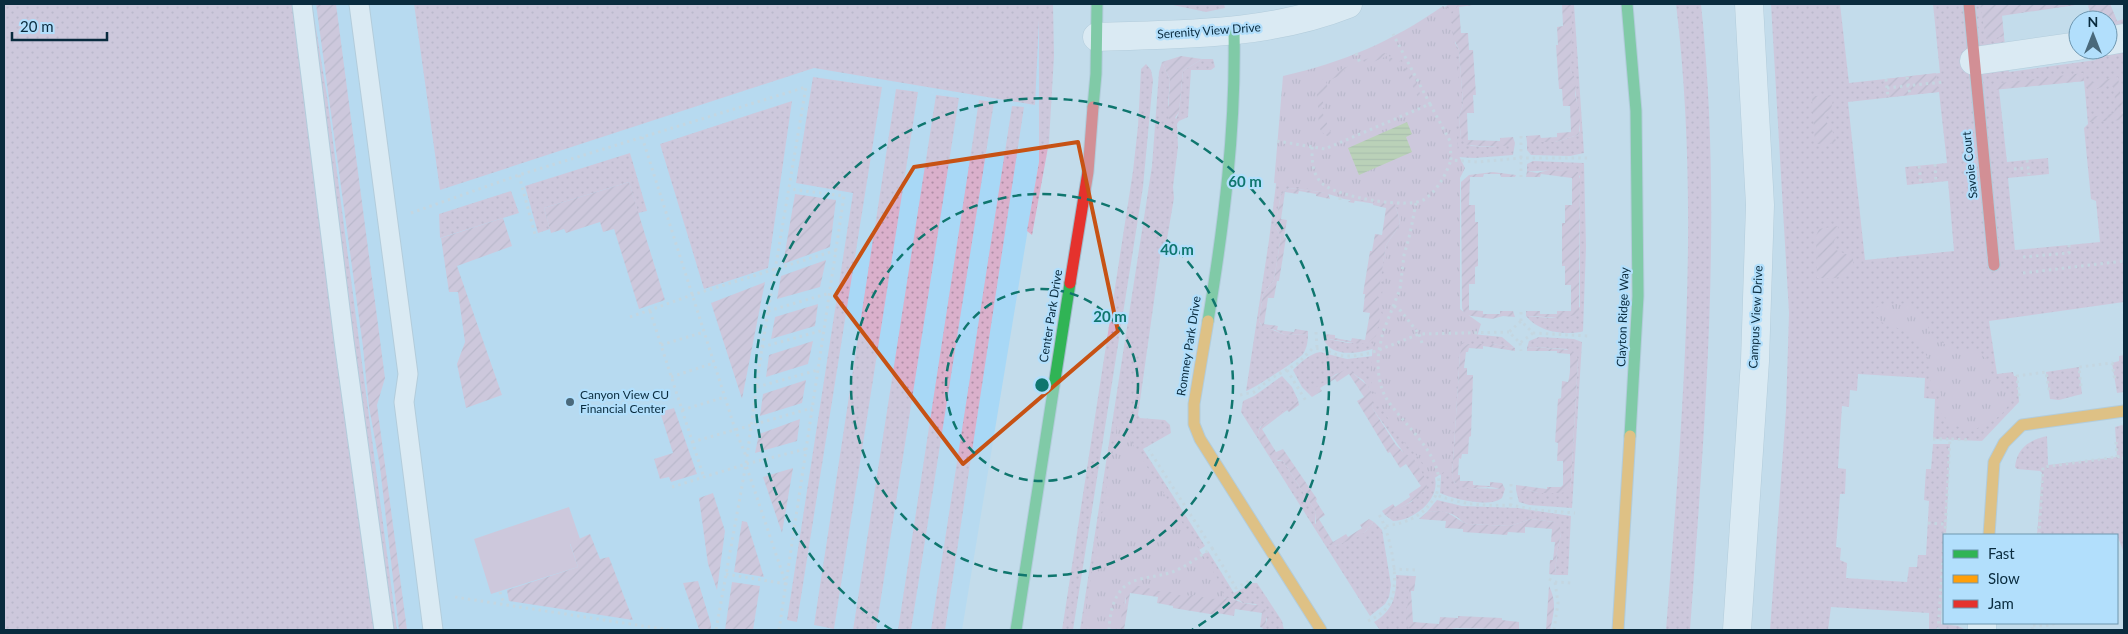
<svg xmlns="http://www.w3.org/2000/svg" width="2128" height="634" font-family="Lato,sans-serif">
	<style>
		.built { fill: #a8d8f6 }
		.grass { fill: url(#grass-dots); fill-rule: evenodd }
		.park { fill: url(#park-tufts) }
		.garden { fill: url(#garden-furrows) }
		.pitch { fill: #dab0cb }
		.water { fill: url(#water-rules) }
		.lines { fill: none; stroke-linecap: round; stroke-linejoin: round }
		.lane-casing { stroke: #9fb9c9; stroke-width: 21 }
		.street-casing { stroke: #9fb9c9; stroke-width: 29 }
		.fast-casing { stroke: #9fb9c9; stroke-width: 13 }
		.slow-casing { stroke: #9fb9c9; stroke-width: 13 }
		.jam-casing { stroke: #9fb9c9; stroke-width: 13 }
		.path { stroke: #c6cfd5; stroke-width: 3; stroke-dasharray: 2.5 4; stroke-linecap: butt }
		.lane { stroke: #f6fafc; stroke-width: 19 }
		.street { stroke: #f6fafc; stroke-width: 28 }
		.fast { stroke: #30b455; stroke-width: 11 }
		.slow { stroke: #ff9f0a; stroke-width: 11 }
		.jam { stroke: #e5322d; stroke-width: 11 }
		.marked { fill: none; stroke: #c75214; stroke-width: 4; stroke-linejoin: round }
		.ring { fill: none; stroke: #0f766e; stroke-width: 2.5; stroke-dasharray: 9 6 }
		.poi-dot { fill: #4a697b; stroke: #b2dffc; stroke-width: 2 }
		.labels { text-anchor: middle; stroke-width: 4.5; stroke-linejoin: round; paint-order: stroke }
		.street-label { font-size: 12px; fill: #092b3e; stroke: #b2dffc }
		.poi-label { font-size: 12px; fill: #092b3e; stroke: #b2dffc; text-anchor: start }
		.centre { fill: #0f766e; stroke: #b2dffc; stroke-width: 2.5 }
		.ring-label { font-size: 15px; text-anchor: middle; font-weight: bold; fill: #0f766e; stroke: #b2dffc; stroke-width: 4.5; stroke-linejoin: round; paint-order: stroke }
	</style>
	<defs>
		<pattern id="grass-dots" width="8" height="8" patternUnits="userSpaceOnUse" patternTransform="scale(1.25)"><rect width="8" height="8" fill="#dab0cb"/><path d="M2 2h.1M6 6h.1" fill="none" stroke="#af8fa6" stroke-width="1.8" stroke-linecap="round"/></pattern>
		<pattern id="park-tufts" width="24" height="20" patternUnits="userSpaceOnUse" patternTransform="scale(1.25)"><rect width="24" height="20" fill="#dab0cb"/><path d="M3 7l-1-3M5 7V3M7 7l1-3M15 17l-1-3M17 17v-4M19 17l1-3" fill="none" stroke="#af8fa6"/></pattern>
		<pattern id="garden-furrows" width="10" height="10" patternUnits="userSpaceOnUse" patternTransform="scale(1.25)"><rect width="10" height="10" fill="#dab0cb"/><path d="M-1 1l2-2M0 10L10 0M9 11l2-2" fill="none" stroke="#af8fa6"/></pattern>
		<pattern id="water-rules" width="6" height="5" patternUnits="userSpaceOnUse" patternTransform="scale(1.25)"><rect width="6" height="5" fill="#b0c47b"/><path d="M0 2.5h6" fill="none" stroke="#8d9f66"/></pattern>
	</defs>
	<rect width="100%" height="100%" fill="#c3dceb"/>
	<!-- built -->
	<polygon class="built" points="4,4 1040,4 1039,162 962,630 4,630"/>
	<!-- grass -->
	<g class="grass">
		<polygon points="4,4 312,4 327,96 397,630 4,630"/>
		<polygon points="414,4 1053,4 1054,56 1049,142 1032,235 1027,231 1039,162 1039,20 1035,105 814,68 440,190"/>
		<polygon points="1168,4 1224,4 1225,8 1206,12"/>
		<polygon points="1449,4 1466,4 1458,6 1455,43 1459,50 1463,104 1459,117 1461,138 1471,146 1491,147 1515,143 1513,155 1474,158 1457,157 1436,13"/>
		<polygon points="1570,4 1574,4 1584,153 1570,156 1531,155 1527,150 1527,142 1555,142 1578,135 1580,130 1574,79 1570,69"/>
		<path d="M1676 4H1701C1723 213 1705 422 1690 630H1666C1682 422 1701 212 1676 4Z"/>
		<path d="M1771 4H1840L1849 83 1940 73 1933 4H2082L2001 16 2009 72 2096 60 2095 50H2108V20H2091L2088 4H2110L2117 21 2124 19V302L1989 321 1997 374 2013 372 2014 376H2017L2019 402 1982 441 1933 439 1935 399 1924 398 1925 378 1858 374 1857 391 1850 390 1849 407 1842 406 1838 468 1846 469 1845 494H1840L1836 547 1841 548 1840 560 1847 563 1846 578 1907 582 1909 567H1917L1918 555H1926L1929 501 1924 500 1926 469H1931L1933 444H1950L1946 535H1944L1941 624 1958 626 1966 630H1929V613L1831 607 1828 630H1770L1786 410 1789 313ZM2084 81 2088 124 2084 128 2091 199 2096 201 2100 242 2015 250 2008 178 2049 174 2048 158 2007 162 1999 89ZM1939 92 1947 163 1905 167 1907 185 1948 181 1954 251 1865 260 1848 102Z"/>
		<polygon points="1202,59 1213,59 1215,67 1211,70 1191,70 1188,117 1179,121 1177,124 1178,147 1173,187 1174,198 1167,239 1161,251 1138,415 1140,418 1165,420 1170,425 1171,433 1143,449 1205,546 1180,563 1128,578 1104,630 1080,630 1152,166 1159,72 1162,62 1170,80 1168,105 1176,119 1179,112 1183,71"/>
		<polygon points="1146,64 1151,70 1153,80 1143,187 1073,630 1062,630 1133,171 1138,126 1141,69"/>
		<polygon points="813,77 882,87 797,622 787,620 853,193 796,183"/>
		<polygon points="896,89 918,92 834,629 814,625"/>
		<polygon points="936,95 959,98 876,630 853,630"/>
		<polygon points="979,100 994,102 911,630 898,630"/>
		<polygon points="792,101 768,268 704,289 660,144"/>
		<polygon points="1012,106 1024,107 945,630 931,630"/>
		<path d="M1281 144 1328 193 1289 188 1281 194 1275 227 1281 236 1274 280 1263 294 1259 321 1261 325 1285 335 1308 334C1308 341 1307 348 1303 354 1299 359 1252 390 1246 391L1269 240Z"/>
		<polygon points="630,153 647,211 638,213 629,182 544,208 550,229 538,233 525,186"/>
		<path d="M1533 161 1584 163 1586 247 1583 331 1581 332C1562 335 1539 332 1526 316L1552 318 1563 316 1580 307V176C1566 167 1543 172 1527 171V164Z"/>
		<polygon points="511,191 519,213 440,238 439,214"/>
		<path d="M1395 204 1410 207 1376 348C1359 353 1331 359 1323 338L1348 343 1369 342 1386 245 1399 226 1400 222Z"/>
		<path d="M1472 334 1502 337 1515 348 1492 344H1468L1460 354 1452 477 1455 483 1467 488 1505 489 1502 498C1490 508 1453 499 1440 493L1441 476 1433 457 1439 363Z"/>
		<polygon points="1539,337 1574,339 1582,342 1572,508 1529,505 1519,502 1516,490 1529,490 1538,493 1560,492 1570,487 1571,482 1578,360 1567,349 1533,347 1527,348 1529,341"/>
		<path d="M1320 352 1347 359 1373 356 1435 478C1440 500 1413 521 1393 521L1385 515 1411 502 1418 494 1424 491 1403 452 1373 409 1370 390 1363 380 1349 371 1336 374 1309 394 1302 387 1293 370C1300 363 1309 354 1320 352Z"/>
		<polygon points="2124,355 2124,392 2117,393 2112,363 2119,361 2119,356"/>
		<polygon points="2079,367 2082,394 2059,400 2050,399 2046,372"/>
		<polygon points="1282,376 1292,387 1298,400 1292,407 1260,427 1258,433 1278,461 1283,461 1316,512 1315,523 1335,546 1365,532 1374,522 1382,530 1391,585 1389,597 1385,604 1370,616 1241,412 1243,401 1254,396"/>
		<path d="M2122 425 2124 426V553L2117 535H2037L2042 473 2040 471 2017 469 2015 467C2017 447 2030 440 2047 436L2048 465 2117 457 2115 427Z"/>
		<path d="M1437 500 1462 506 1518 508 1571 516 1568 575H1555L1557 551 1561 534 1554 522 1531 519 1510 526 1468 524C1462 522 1461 520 1457 517 1449 511 1437 511 1427 512Z"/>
		<path d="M1208 551 1234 593 1253 583H1257L1282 621 1284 630H1264L1267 619 1256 604 1243 603 1239 600 1139 586 1126 595C1126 600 1122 624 1120 630H1111L1124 589 1183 568Z"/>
		<path d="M1396 575 1413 576 1407 612 1413 630H1415H1380L1374 622C1393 611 1397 595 1396 575Z"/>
	</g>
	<!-- park -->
	<g class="park">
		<path d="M1443 6 1449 9 1458 72 1460 103 1456 122 1458 154 1465 168 1460 178V309L1481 324 1476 339 1462 343 1459 351 1450 468 1433 479 1420 459 1401 439 1377 401 1370 377 1373 344 1383 316 1381 303 1388 245 1401 230V208L1344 199 1316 190 1274 183 1283 76C1344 62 1391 42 1443 6Z"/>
		<path d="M1910 303 1929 322 1928 330 1938 340 1953 349 1976 351 1988 360 1991 375 2012 396C2006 417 1989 424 1970 431L1949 423 1941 413V393L1931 384 1928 358 1916 339 1900 329 1881 322 1872 309 1884 305Z"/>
		<polygon points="1118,421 1219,581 1227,608 1125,590 1120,630 1082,630"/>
	</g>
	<!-- garden -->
	<g class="garden">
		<polygon points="316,4 336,4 385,378 377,405 407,630 399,630 380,467 369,407 363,347"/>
		<path d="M1466 4H1473V5L1459 7 1461 33H1468L1469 50H1473L1476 95H1473L1474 113H1467L1468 140 1500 141V138L1513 137 1515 143C1506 148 1476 147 1465 144L1461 138 1459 117 1463 104 1459 50 1453 37 1452 14 1458 5Z"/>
		<polygon points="1562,4 1570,4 1571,5 1572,31 1570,69 1576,80 1575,94 1580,116 1579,133 1578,135 1555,142 1527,142 1526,136 1540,135 1541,138 1557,137 1557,133 1571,132 1570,106 1563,106 1562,89 1559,89 1556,45 1558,45 1557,27 1563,26"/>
		<polygon points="1980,4 2082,4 2002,15 2004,36 1988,40 1986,38"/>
		<polygon points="2089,4 2110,4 2117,21 2108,23 2108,20 2091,20"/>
		<path d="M1385 53 1393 59H1401C1410 71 1420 85 1421 101L1420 102 1401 61 1391 65 1387 56 1371 63 1369 59 1364 62 1363 60Z"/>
		<polygon points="1181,56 1202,59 1183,71 1179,112 1173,121 1169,119 1168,115 1170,80 1162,62"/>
		<path d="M1356 63 1357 64 1344 71 1345 73 1326 82 1329 91 1320 95 1325 107 1321 109 1333 138C1314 133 1320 121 1318 107 1317 98 1315 88 1321 81 1325 77 1350 65 1356 63Z"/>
		<polygon points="1936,73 1938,92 1888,97 1886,79"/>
		<polygon points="2083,73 2084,81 1993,90 1991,87 1992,84"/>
		<polygon points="2118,77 2124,120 2089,122 2091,117 2114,113 2116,105 2113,87 2109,85 2089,91 2086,84"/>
		<polygon points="1834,95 1831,109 1825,113 1823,117 1832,130 1836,141 1830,144 1815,144 1812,98 1815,96"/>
		<path d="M1549 170 1575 171 1578 172 1580 179 1579 312C1569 322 1539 315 1526 316V311H1540V314H1557V311H1571V285H1565V266H1562V223H1565V205H1572V178L1541 174 1540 177H1526L1527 171 1537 173Z"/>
		<polygon points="1493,172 1516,175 1515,177 1501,177 1500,174 1484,174 1483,177 1470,177 1469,205 1475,205 1475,222 1478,222 1478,266 1475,267 1475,284 1469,284 1469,310 1483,311 1483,314 1500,314 1500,311 1513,311 1515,317 1503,316 1492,319 1465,315 1462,308 1461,182 1469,175"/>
		<polygon points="629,182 665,300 639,309 614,229 603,232 600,222 566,233 564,229 551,233 544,208"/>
		<polygon points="1289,188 1328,193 1330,199 1316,196 1316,194 1299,191 1298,194 1285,192 1281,219 1287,220 1284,237 1286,238 1279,281 1277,281 1274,298 1268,298 1264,324 1278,326 1277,330 1294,332 1295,329 1308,331 1308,334 1285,335 1275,330 1263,327 1259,321 1263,294 1274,280 1281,236 1275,227 1281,194"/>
		<polygon points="795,194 836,200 830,247 783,264"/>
		<polygon points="1353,199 1395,204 1400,222 1399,226 1386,245 1378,296 1380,318 1376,336 1369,342 1360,344 1323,338 1324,334 1335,335 1335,338 1351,341 1352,338 1365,340 1370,313 1363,312 1365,294 1363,294 1370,251 1372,251 1375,234 1382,235 1386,208 1373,205 1373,202 1355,200 1354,203 1348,202"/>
		<polygon points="503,218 512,246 457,266 502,395 466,408 457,364 465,342 458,292 449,292 441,238"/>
		<path d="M1838 226 1837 236 1833 243 1836 250 1853 257V266C1840 280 1835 279 1817 278L1816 236 1819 229Z"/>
		<polygon points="826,260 820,287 777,299 781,276"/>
		<polygon points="765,282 742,399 711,303"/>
		<polygon points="818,304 815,326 771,339 775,317"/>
		<polygon points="813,341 808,364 766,377 769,355"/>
		<path d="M1468 344H1492L1515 348V351L1483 346V349L1469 348 1468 352H1466L1464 368H1467V375H1473L1471 436 1469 437 1468 454H1462L1461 459 1459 458 1458 475H1460V481H1473V485L1490 486V482L1502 483 1505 489C1499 490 1495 487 1489 487 1476 487 1457 493 1452 477L1460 354 1462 348Z"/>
		<path d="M1533 347 1571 350 1576 354 1578 360 1571 482 1570 487 1565 492 1560 493H1538L1529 490H1516V485L1547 489V487H1561L1563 485V461H1557L1558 443 1555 442 1558 399 1561 398 1562 381 1568 382C1571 372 1570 363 1570 354L1557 353V351H1527V348Z"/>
		<path d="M1344 370H1349L1367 385 1372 393 1373 409 1396 445 1403 452 1414 459 1424 476 1427 487C1422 496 1395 512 1385 515L1382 511 1393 504 1395 507 1410 497 1409 494 1421 486 1406 464 1400 468 1390 452 1388 453 1357 401 1364 397 1349 374 1337 382 1335 379 1320 388 1322 391 1312 397 1309 394 1315 388Z"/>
		<polygon points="806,380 802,403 760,416 763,394"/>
		<path d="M1298 400 1299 405 1289 412 1287 410 1262 429 1276 452 1283 449 1317 499 1316 501 1325 515 1319 519 1333 542 1346 534 1348 537 1362 528 1360 525 1369 519 1374 522 1365 532 1358 537 1335 546 1329 545 1316 527V512L1283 461C1269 460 1264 447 1258 436 1257 420 1290 412 1298 400Z"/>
		<polygon points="674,408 697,474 671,482 669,477 660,479 654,459 673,453 660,412"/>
		<polygon points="800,419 797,441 755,453 759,434"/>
		<polygon points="793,468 782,533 763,477"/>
		<polygon points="713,493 725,531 717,590 708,564 699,498"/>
		<path d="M1440 511C1452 512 1457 521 1468 524L1510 526 1531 519 1554 522 1560 527 1561 534 1557 551 1555 575 1549 574 1550 560H1553L1555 542H1551L1552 529 1525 527V533L1508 532 1507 535 1463 532V529L1445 528 1446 521 1419 519 1427 512Z"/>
		<polygon points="742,521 747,522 764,577 734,572"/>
		<polygon points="590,534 600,559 609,557 633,620 509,601 507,590 578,567 570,543"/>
		<polygon points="1413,576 1416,576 1414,591 1411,591 1413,622 1439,624 1440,617 1458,618 1458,616 1502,618 1502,620 1519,622 1519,629 1543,630 1456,628 1446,630 1413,630 1409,628 1406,620 1410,582"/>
		<polygon points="698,581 711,624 711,630 699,629 683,583"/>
		<polygon points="732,582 760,586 753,630 725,630"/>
		<polygon points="1133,586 1142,586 1157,591 1168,591 1182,596 1194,595 1210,599 1230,598 1243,603 1262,606 1267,612 1265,629 1262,630 1263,628 1260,627 1262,613 1235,609 1234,616 1217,613 1216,615 1173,608 1173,606 1157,603 1158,597 1130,593 1124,630 1120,630 1122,611 1126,602 1126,592"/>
		<path d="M1549 586C1557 602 1554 613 1550 630H1546Z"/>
	</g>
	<!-- pitch -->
	<polygon class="pitch" points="569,507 580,539 570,544 578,567 491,594 474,539"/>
	<!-- water -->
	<polygon class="water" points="1407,122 1412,134 1406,137 1412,152 1359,175 1348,148"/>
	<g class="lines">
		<defs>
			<g id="lane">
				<polyline points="302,4 344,341 384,630"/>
				<polyline points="359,4 408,374 404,402 433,630"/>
			</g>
			<g id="street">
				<path d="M1097 37C1183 34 1267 36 1348 4"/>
				<polyline points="2108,41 2124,38"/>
				<polyline points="1974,61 2078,46"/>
				<polyline points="1737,630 1755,361 1760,205 1749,4"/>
				<polyline points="1982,630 1982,623"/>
			</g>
			<g id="fast">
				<polyline points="1627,4 1636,111 1638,296 1630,436"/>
				<polyline points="1093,107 1096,74 1097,4"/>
				<path d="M1208 321C1224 224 1236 129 1234 31"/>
				<polyline points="1016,630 1070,283"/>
			</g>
			<g id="slow">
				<polyline points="1208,321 1194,404 1194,424 1200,439 1321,630"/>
				<polyline points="1989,535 1994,462 2004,443 2022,425 2124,411"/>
				<polyline points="1618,630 1630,436"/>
			</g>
			<g id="jam">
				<polyline points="1969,4 1994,265"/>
				<polyline points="1070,283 1088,172 1093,107"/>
			</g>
		</defs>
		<!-- lane casing -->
		<use href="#lane" class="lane-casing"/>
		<!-- street casing -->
		<use href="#street" class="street-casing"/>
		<!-- fast casing -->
		<use href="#fast" class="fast-casing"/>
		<!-- slow casing -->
		<use href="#slow" class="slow-casing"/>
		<!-- jam casing -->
		<use href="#jam" class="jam-casing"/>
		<!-- path -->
		<g class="path">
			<polyline points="1356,53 1360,63"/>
			<polyline points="1907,77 1910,95"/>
			<polyline points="1886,79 1888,97"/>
			<polyline points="1887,88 1943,82"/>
			<polyline points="1430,104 1450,141 1451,160 1477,162 1521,158 1589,158"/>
			<polyline points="1521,136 1521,177"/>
			<polyline points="642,137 735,429 746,456"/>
			<polyline points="1277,141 1325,149 1430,104 1393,34"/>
			<path d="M1312 147C1312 161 1312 176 1324 185 1340 197 1409 210 1425 199 1438 190 1446 174 1451 160"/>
			<polyline points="2027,160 2029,175"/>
			<polyline points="1935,164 1936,182"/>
			<polyline points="1919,166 1921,183"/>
			<polyline points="2014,169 2028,168"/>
			<polyline points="519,175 536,238"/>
			<polyline points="1340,200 1340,193"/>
			<polyline points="411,213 519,175 806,87 762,347 746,464 716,630"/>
			<polyline points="2023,257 2069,253 2069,245"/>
			<polyline points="2023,273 2124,261"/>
			<path d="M1394 306 1401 311 1419 334 1379 350C1377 365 1378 382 1385 396 1400 423 1451 459 1436 495 1464 505 1482 506 1511 505"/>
			<polyline points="650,311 704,478"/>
			<polyline points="768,311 830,293"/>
			<polyline points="630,317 692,295 837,250"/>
			<polyline points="1521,321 1521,311"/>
			<polyline points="1316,332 1317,348"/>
			<polyline points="1533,333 1520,343 1509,332 1521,321 1533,333 1588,336"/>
			<polyline points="1422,343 1419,334 1509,332"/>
			<polyline points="1520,343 1521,351"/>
			<polyline points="661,345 704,332"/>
			<polyline points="762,347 824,330"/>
			<polyline points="1287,370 1306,401"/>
			<polyline points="671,377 714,363"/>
			<polyline points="2081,386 2079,367 2112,363 2115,381"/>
			<polyline points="757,387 818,370"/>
			<path d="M1240 395 1254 392 1270 379 1297 364 1312 349C1324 347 1329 353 1339 355 1351 358 1367 354 1379 350L1383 332 1400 289 1404 255 1410 234 1416 203"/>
			<polyline points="2019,396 2017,376 2046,372 2049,390"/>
			<polyline points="682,410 725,397"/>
			<polyline points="1933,439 1950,439"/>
			<polyline points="692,442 812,408"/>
			<polyline points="2116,442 2117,457"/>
			<polyline points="1511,484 1511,505 1536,510 1575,513"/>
			<polyline points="672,487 746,464 806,449"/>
			<polyline points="1928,523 1945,524"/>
			<path d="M1386 526C1408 523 1425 515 1436 495"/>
			<polyline points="1945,535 1950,439 1971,440"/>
			<polyline points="2039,535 2043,467 2123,456 2124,460"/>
			<polyline points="1212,548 1236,588 1254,578"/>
			<polyline points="1393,569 1416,570"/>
			<polyline points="726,574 786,584 746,465"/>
			<polyline points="1549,579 1555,582 1572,583"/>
			<polyline points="500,592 504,604"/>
			<polyline points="455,597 669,630"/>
			<path d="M1368 621C1377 617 1387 610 1391 601 1400 580 1390 531 1378 513"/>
			<polyline points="2033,625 2045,626 2057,623"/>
			<polyline points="779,630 844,196 789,189"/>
			<path d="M1109 630C1110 610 1115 586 1137 580 1150 576 1163 576 1175 571 1188 565 1200 556 1212 548L1149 450"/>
			<polyline points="1554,630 1558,603 1555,582"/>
			<polyline points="1938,630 1944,544"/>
			<polyline points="2032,630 2033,623"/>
		</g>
		<!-- lane -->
		<use href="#lane" class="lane"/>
		<!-- street -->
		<use href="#street" class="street"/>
		<!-- fast -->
		<use href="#fast" class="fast"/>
		<!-- slow -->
		<use href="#slow" class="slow"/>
		<!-- jam -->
		<use href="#jam" class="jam"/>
	</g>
	<!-- marked area -->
	<path d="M0 0H2128V634H0ZM1078 142 1118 331 963 464 835 296 914 167Z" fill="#c3dceb" fill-opacity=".55" fill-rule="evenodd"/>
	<path class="marked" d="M1078 142 1118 331 963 464 835 296 914 167Z"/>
	<!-- distance rings -->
	<g class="ring">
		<circle cx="1042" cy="385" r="96"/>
		<circle cx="1042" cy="385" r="191"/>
		<path d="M892 630A287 287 0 1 1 1192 630"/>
	</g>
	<!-- markers -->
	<circle class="poi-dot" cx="570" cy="402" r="5"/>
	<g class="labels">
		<!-- street labels -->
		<g class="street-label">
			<text transform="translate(1209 31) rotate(-4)" y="4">Serenity View Drive</text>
			<text transform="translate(1970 165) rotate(-96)" y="4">Savoie Court</text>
			<text transform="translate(1051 316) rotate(-81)" y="4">Center Park Drive</text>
			<text transform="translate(1623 317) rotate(-88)" y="4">Clayton Ridge Way</text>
			<text transform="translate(1756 317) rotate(-87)" y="4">Campus View Drive</text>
			<text transform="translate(1189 346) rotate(-81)" y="4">Romney Park Drive</text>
		</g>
		<!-- poi labels -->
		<g class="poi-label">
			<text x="580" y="399">Canyon View CU<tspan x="580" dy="14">Financial Center</tspan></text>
		</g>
	</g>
	<circle cx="1042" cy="385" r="8" class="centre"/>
	<g class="ring-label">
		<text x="1245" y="187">60 m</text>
		<text x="1177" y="255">40 m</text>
		<text x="1110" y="322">20 m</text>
	</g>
	<!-- border -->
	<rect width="2128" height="634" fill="none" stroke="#092b3e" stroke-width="10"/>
	<!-- legend -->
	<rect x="1943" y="534" width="175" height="90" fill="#b2dffc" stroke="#6e97b0"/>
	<rect x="1953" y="550" width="25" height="8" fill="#30b455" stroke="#6e97b0"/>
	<text x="1988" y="559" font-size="15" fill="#092b3e">Fast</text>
	<rect x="1953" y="575" width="25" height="8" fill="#ff9f0a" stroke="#6e97b0"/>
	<text x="1988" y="584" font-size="15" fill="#092b3e">Slow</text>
	<rect x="1953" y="600" width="25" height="8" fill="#e5322d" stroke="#6e97b0"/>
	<text x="1988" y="609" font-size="15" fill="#092b3e">Jam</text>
	<!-- north arrow -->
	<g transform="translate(2093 35)"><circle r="24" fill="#b2dffc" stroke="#6e97b0"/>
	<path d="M0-4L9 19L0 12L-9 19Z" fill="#4a697b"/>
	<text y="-8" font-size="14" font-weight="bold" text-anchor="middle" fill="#092b3e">N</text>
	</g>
	<!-- scale -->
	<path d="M12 32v8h95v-8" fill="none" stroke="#092b3e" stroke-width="2.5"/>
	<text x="20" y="32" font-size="15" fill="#092b3e" stroke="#b2dffc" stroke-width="4" paint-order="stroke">20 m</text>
</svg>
